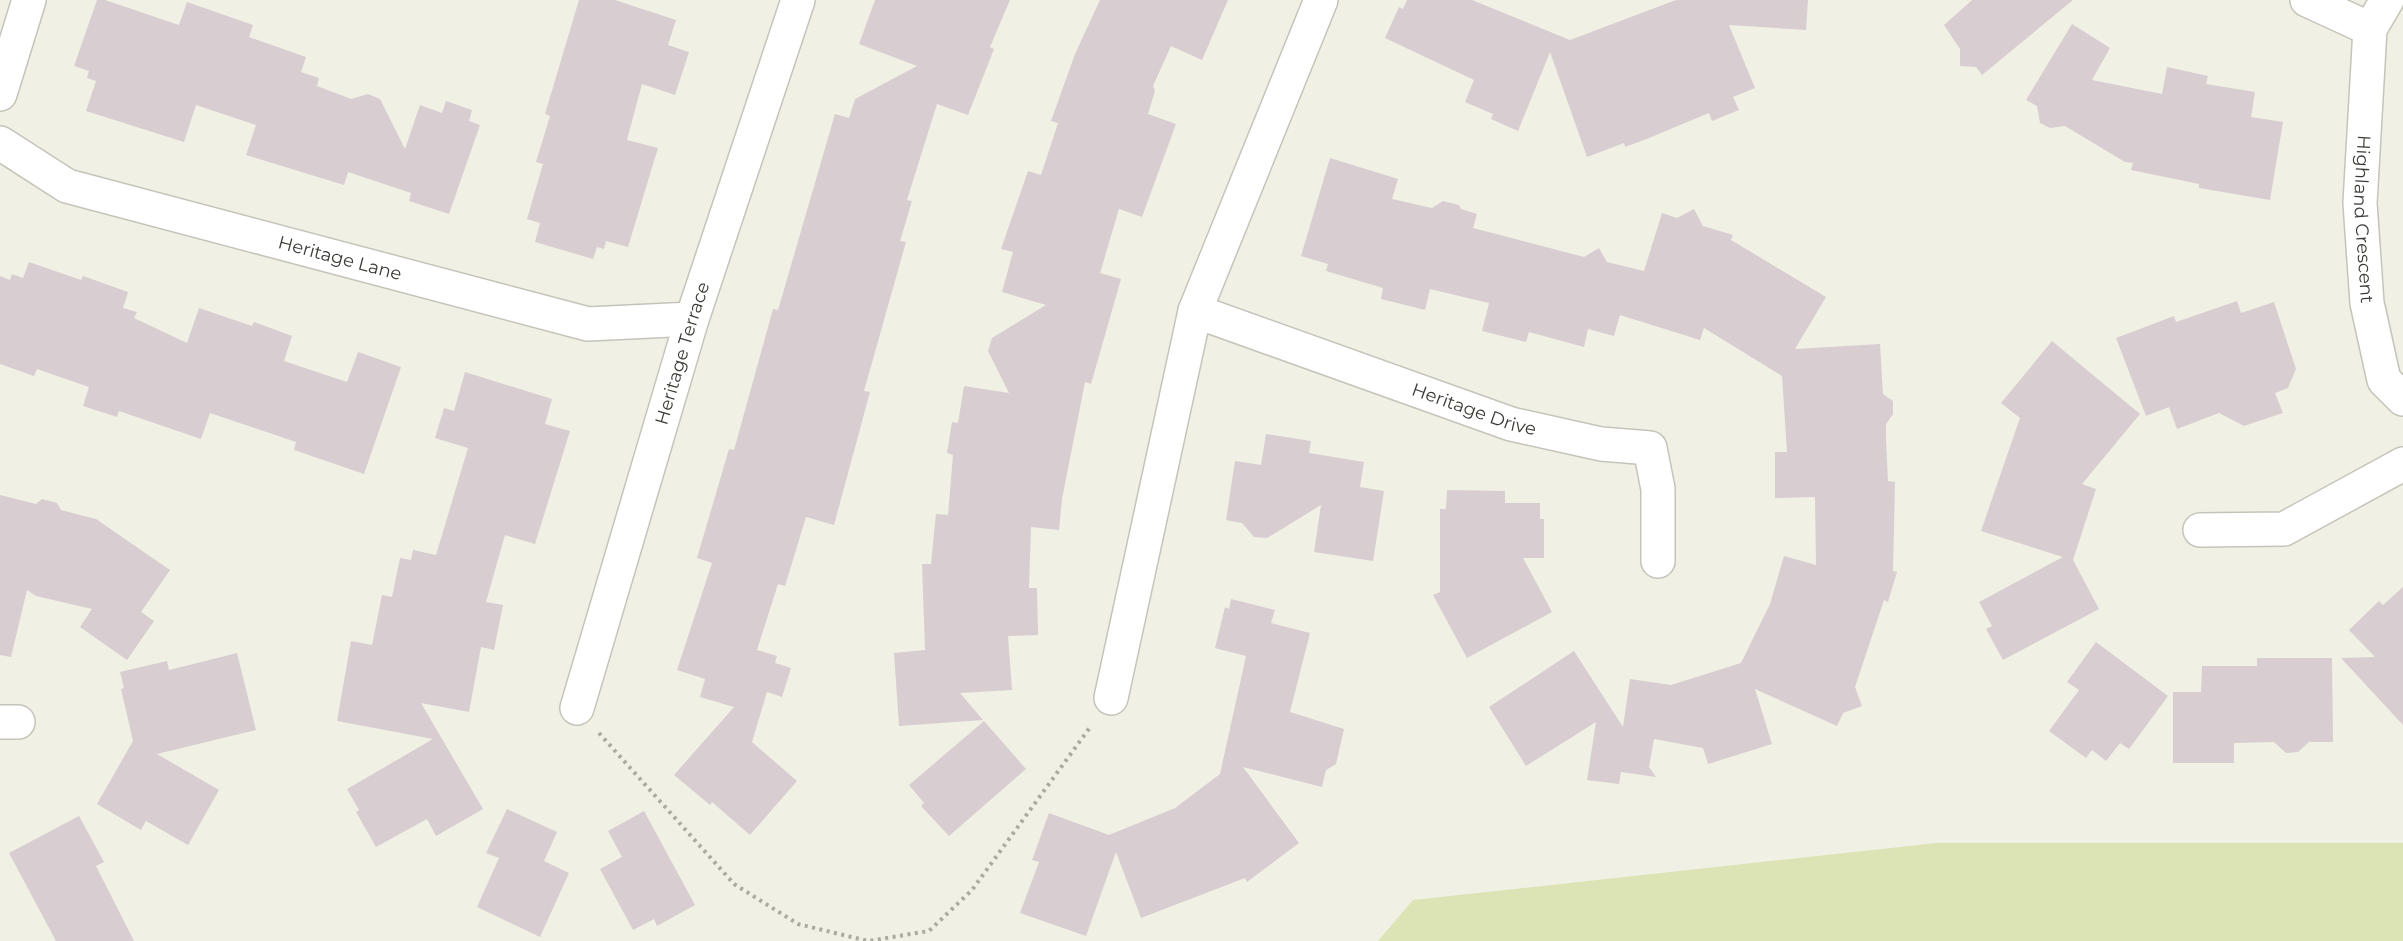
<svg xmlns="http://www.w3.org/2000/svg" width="2403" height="941" font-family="Montserrat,sans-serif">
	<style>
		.green { fill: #dce3b4 }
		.building { fill: #d8cdd1 }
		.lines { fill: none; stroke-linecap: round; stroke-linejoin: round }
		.minor-casing { stroke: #c5c4ba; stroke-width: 36 }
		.path { stroke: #abaaa2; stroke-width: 4; stroke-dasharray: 3 4.5; stroke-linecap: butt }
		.minor { stroke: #fff; stroke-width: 33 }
		.labels { text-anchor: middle; stroke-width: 4.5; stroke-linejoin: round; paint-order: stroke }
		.street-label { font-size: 18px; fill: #3b3a36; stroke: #fffdf2 }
	</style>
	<rect width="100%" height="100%" fill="#f1f0e5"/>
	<!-- green -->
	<polygon class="green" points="1937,843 2403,843 2403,941 1378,941 1413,900"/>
	<!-- building -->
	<g class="building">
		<polygon points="97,0 105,0 179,25 187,2 253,25 249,37 306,57 301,72 319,78 317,86 351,99 368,94 380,99 405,149 420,105 442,113 446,101 472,110 469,121 480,125 449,214 409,201 411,193 348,172 344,185 246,155 256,125 196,105 184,142 86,111 96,81 87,78 89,71 74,66"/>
		<polygon points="579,0 615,0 676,20 668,45 689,52 675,95 642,84 627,140 658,148 628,247 606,241 604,249 597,247 593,259 535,242 540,223 527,219 543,164 536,162 550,116 545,114"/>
		<polygon points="875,0 1010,0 990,47 994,49 968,115 937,104 907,200 912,201 900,241 906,242 864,391 870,392 834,525 806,517 785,586 778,584 757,650 777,656 775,663 791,668 782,697 767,692 752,742 797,781 750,835 712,802 710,805 674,775 734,707 700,697 705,679 677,670 712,563 697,558 729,449 734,450 773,309 778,310 835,114 849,118 855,99 917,66 859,44"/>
		<polygon points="1100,0 1228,0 1202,60 1171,46 1153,86 1155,91 1148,114 1176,124 1142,217 1119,209 1100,273 1121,279 1091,384 1085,382 1062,499 1059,530 1031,527 1029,588 1037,588 1038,635 1008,636 1012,690 960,693 983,720 899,726 894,653 925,650 922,564 931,564 936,514 948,515 953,455 947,453 952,422 958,423 964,386 1009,393 988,351 992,338 1046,305 1002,292 1013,252 1001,249 1028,171 1041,175 1058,123 1051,121 1075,54"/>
		<polygon points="1407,0 1472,0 1570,40 1676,0 1808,0 1806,30 1729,25 1755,88 1733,97 1739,110 1712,121 1709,113 1649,138 1625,147 1624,143 1587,157 1550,52 1518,131 1491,119 1493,114 1465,102 1474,80 1385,38 1399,7 1403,9"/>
		<polygon points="1972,0 2073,0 1982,75 1976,67 1960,66 1960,49 1944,25"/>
		<polygon points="2072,24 2110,48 2092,80 2162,94 2167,67 2208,76 2206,84 2255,92 2251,117 2283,122 2270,200 2199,188 2199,184 2131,170 2133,163 2125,162 2065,126 2050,128 2040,123 2037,106 2026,100"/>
		<polygon points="1330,158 1398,179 1392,199 1432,208 1443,201 1459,205 1461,209 1477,214 1473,228 1584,257 1599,248 1607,262 1644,271 1662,213 1677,218 1694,209 1703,226 1733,235 1731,240 1826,297 1795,349 1880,344 1883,394 1893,401 1893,414 1886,424 1886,439 1888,481 1895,482 1893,571 1897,572 1888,602 1884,600 1855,687 1862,706 1843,713 1837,726 1755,689 1772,744 1708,764 1703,748 1654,739 1649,767 1656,777 1621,772 1619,784 1587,780 1596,722 1526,766 1489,707 1574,651 1623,727 1630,679 1671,685 1741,663 1770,604 1784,556 1816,565 1815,497 1775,498 1775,452 1787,452 1782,376 1704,328 1700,340 1620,315 1614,336 1588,329 1584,347 1529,332 1526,342 1482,331 1489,303 1430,289 1425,310 1381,299 1383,288 1326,271 1328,264 1301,256"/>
		<polygon points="29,262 81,280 83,276 128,292 123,308 137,312 134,318 187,343 199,308 252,326 254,322 292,336 284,361 347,382 358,352 401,367 364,474 294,450 296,442 210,413 201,439 119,411 117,417 83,406 89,387 37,369 34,376 0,364 0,276 10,280 12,274 23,278"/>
		<polygon points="2237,301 2241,313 2274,302 2296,369 2288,388 2275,393 2283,413 2244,426 2219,413 2177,429 2169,407 2146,416 2116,338 2174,316 2176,322"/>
		<polygon points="2052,341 2140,414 2082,484 2096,489 2073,560 2099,609 2003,660 1986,629 1992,626 1979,602 2063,557 1981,531 2020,418 2001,403"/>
		<polygon points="465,372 552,399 545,424 570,431 535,544 505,535 486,602 503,605 494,650 481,647 469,712 421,703 483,809 436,836 427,819 376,847 356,812 359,810 347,789 433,739 337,721 351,641 372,645 382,595 392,597 400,558 411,560 413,550 436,555 468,448 435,438 444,408 454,411"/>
		<polygon points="1266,434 1311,441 1309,453 1364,462 1360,487 1384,491 1373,561 1314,552 1321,505 1267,538 1254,537 1242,523 1226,520 1235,461 1261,465"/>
		<polygon points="1447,490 1505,491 1505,503 1540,503 1540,519 1544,519 1544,558 1523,558 1552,612 1467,658 1433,595 1440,592 1440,509 1446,509"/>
		<polygon points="0,495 36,504 42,499 57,503 61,510 96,519 170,570 141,612 154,621 127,660 80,627 92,609 36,596 27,590 11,657 0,655"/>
		<polygon points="2403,587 2403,725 2341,658 2375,657 2349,630 2379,601 2383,605"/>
		<polygon points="1231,599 1275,610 1271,623 1310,633 1290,712 1344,729 1336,764 1326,770 1322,787 1243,767 1299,843 1247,882 1245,878 1141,918 1116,852 1086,936 1020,913 1039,862 1032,860 1049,813 1109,835 1175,808 1220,774 1246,656 1215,648 1225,607 1229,609"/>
		<polygon points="2096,642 2168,696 2129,749 2120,743 2106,761 2092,750 2086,758 2049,731 2079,690 2067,682"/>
		<polygon points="237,653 256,730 157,754 219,790 188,845 146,821 141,830 97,804 133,741 121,689 124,688 120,672 167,661 169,670"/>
		<polygon points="2257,658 2332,658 2333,742 2309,742 2298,752 2286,753 2274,742 2234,743 2234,763 2173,763 2173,692 2201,692 2202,666 2257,666"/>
		<polygon points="984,721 1026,769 949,836 921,806 924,803 909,785"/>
		<polygon points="507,809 557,832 544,861 569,873 540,937 477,907 499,858 486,853"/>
		<polygon points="644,811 695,905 657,926 654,919 633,930 600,869 622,857 608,831"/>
		<polygon points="79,816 104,862 96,866 134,941 56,941 9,853"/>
	</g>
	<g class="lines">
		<defs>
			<g id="minor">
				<polyline points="2307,0 2370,29"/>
				<path id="s1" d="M2387 0 2370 29 2360 203 2367 303 2384 380 2403 399"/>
				<polyline points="0,94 29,0"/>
				<path id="s2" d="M0 143 67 186 588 324 692 319"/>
				<path id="s3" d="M1195 311 1511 424 1601 444 1650 448 1658 489V561"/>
				<polyline points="2200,530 2284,529 2403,464"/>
				<polyline points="1111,698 1195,311 1321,0"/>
				<path id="s4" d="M577 708 692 319 798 0"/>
				<polyline points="0,722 18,722"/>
			</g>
		</defs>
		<!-- minor casing -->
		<use href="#minor" class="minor-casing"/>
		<!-- path -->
		<polyline class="path" points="599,733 734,884 798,924 868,941 929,931 972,890 1091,726"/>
		<!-- minor -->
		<use href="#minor" class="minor"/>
	</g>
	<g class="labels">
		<!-- street labels -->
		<g class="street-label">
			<text dy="6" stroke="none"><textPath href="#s1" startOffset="224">Highland Crescent</textPath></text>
			<text dy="6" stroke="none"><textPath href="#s2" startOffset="362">Heritage Lane</textPath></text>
			<text dy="6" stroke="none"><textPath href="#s4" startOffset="370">Heritage Terrace</textPath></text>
			<text dy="6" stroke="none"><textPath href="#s3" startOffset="296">Heritage Drive</textPath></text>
		</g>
	</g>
</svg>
